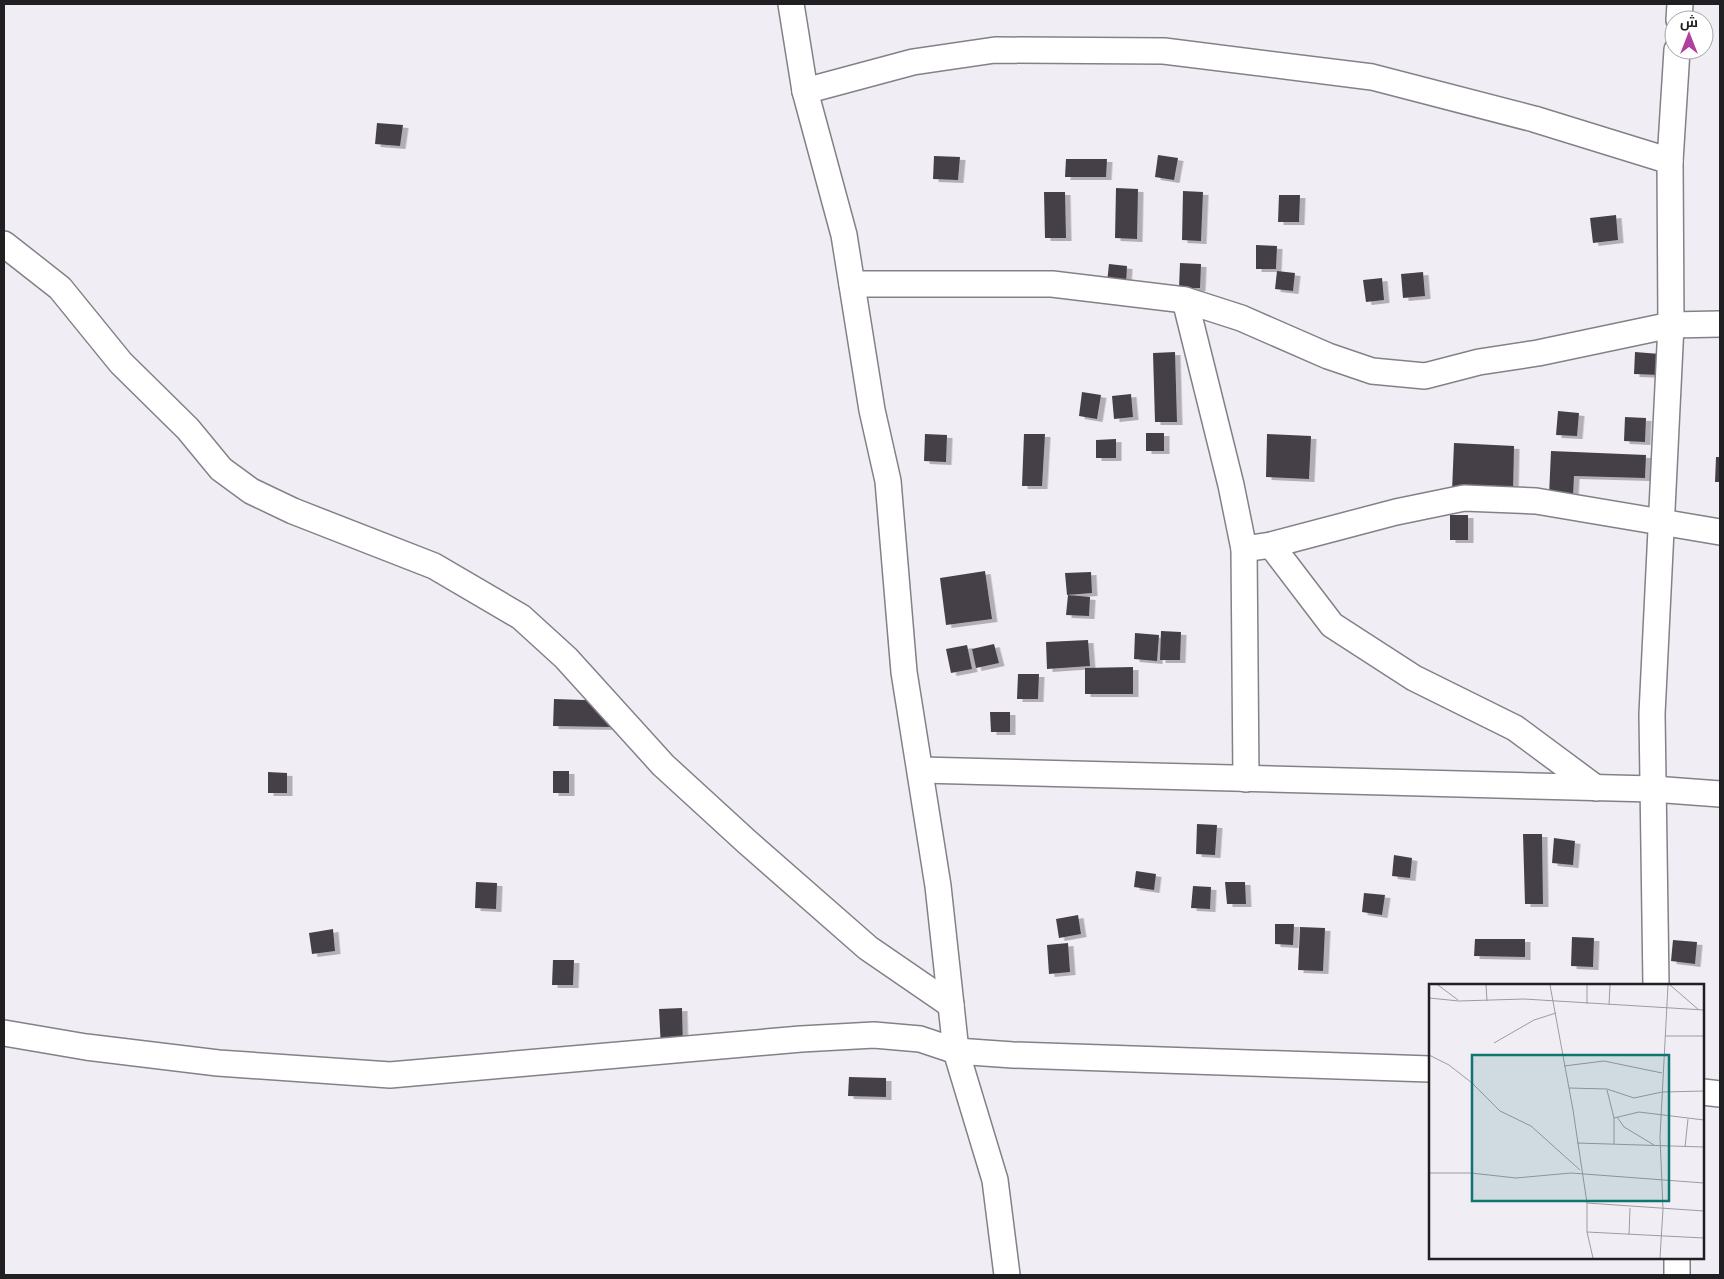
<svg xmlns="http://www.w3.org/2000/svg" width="1724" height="1279" font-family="Manrope,Cairo,sans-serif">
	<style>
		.building { fill: #444147; filter: url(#shadow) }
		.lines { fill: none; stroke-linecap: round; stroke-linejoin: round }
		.minor-casing { stroke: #848088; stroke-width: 28 }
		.minor { stroke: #fff; stroke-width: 25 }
		.inset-road { fill: none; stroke: #9d9ba0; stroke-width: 1 }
		.view { fill: #0f766e; fill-opacity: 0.15; stroke: #0f766e; stroke-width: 2.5 }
		.inset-edge { fill: none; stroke: #201f21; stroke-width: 2.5 }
	</style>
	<defs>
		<filter id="shadow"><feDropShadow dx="5.5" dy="3" stdDeviation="0" flood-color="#0004"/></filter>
	</defs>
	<rect width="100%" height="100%" fill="#f1edf5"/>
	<!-- building -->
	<g class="building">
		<polygon points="377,123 403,125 400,146 375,144"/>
		<polygon points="1158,155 1178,158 1174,180 1155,177"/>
		<polygon points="934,156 960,157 958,180 933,179"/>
		<polygon points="1066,159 1107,159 1106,177 1065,177"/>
		<polygon points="1116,188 1138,189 1137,239 1115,238"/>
		<polygon points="1183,191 1203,192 1201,241 1182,240"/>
		<polygon points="1044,192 1065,192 1066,238 1045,238"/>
		<polygon points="1279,195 1300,195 1299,222 1278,222"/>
		<polygon points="1616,215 1618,240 1593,243 1590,218"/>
		<polygon points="1256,245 1277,246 1276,269 1256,269"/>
		<polygon points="1180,263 1201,264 1200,288 1179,288"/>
		<polygon points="1109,264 1127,266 1126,284 1107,283"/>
		<polygon points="1277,271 1295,273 1293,291 1275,289"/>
		<polygon points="1423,272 1425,296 1403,298 1401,274"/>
		<polygon points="1382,278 1384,300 1366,302 1363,280"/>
		<polygon points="1175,352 1177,422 1155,422 1153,353"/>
		<polygon points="1635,352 1660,354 1659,375 1634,374"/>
		<polygon points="1082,392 1101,395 1097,419 1079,416"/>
		<polygon points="1131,394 1133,417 1114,419 1112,396"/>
		<polygon points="1558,411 1579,413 1577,436 1556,435"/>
		<polygon points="1625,417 1646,418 1645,442 1624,441"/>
		<rect x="1146" y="433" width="18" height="18"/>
		<polygon points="925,434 947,435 946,462 924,461"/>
		<polygon points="1024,434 1045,434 1042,486 1022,486"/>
		<polygon points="1267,434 1311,436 1309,479 1266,477"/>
		<polygon points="1116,439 1116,458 1096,458 1096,440"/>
		<polygon points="1454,443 1514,446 1513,493 1452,491"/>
		<polygon points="1551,451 1646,455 1645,478 1574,476 1573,496 1549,496"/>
		<polygon points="1716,457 1720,457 1720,482 1715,482"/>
		<rect x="1450" y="515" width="18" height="25"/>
		<polygon points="985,571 992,619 946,625 940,578"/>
		<polygon points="1091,572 1092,593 1067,595 1065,573"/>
		<polygon points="1068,595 1090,597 1089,616 1066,615"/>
		<polygon points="1161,631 1181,632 1180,660 1160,660"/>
		<polygon points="1135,633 1159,635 1157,661 1134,659"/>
		<polygon points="1088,640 1090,666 1047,669 1046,642"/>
		<polygon points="994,644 999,663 976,668 972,649"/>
		<polygon points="967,645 972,669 951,673 946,649"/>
		<polygon points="1133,667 1133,694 1085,694 1085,668"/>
		<polygon points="1018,674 1039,674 1038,699 1017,699"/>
		<polygon points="554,699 613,701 612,727 553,726"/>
		<polygon points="990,712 1010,712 1010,732 991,732"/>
		<rect x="553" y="771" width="16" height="22"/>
		<polygon points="268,772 287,773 287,793 268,793"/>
		<polygon points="1197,824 1217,825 1215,855 1196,854"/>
		<polygon points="1523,834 1542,834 1543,904 1525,904"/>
		<polygon points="1554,838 1575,841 1573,865 1552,863"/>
		<polygon points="1394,855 1412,858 1410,878 1392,876"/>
		<polygon points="1136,871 1156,874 1154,890 1134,887"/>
		<polygon points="476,882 497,883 496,909 475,908"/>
		<polygon points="1225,882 1245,882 1246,904 1227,904"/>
		<polygon points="1193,886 1211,887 1210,909 1191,908"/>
		<polygon points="1364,893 1385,895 1382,915 1362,912"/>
		<polygon points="1078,915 1081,934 1059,938 1056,919"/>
		<polygon points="1275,924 1294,924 1293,945 1275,944"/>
		<polygon points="1300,927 1325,928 1323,971 1298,970"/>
		<polygon points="333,929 335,951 312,954 309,933"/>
		<polygon points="1572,937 1594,938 1593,967 1571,966"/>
		<polygon points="1475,939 1525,939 1525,957 1474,956"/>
		<polygon points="1673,940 1697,942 1695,964 1671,961"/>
		<polygon points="1068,943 1070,972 1049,974 1047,945"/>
		<polygon points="553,960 574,960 573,985 552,985"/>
		<polygon points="682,1008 683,1049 661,1049 659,1009"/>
		<polygon points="849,1077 886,1078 886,1097 848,1096"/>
	</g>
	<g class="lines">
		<defs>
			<g id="minor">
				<polyline points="791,4 805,91 844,235 872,410 888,481 904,672 938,886 956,1051 995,1180 1007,1275"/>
				<polyline points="1679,20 1680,4"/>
				<polyline points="805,91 913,62 995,50 1164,51 1372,77 1534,119 1670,161"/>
				<polyline points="4,244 60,288 121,363 188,429 221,469 251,491 293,511 434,566 521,617 566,658 663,765 746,841 868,948 951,1005"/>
				<polyline points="852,284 1052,284 1185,300 1241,318 1328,356 1372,371 1425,376 1479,362 1538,353 1671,325 1720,324"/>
				<polyline points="1185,300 1231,485 1244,549 1246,779"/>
				<polyline points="1271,545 1332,625 1414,678 1515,728 1596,788"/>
				<polyline points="1244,549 1271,545 1396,512 1464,498 1536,501 1720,532"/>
				<polyline points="921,770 1653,789 1720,794"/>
				<polyline points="1656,985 1652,714 1671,325 1670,161 1677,50"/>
				<polyline points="4,1033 86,1047 218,1063 390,1075 801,1039 874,1035 920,1039 956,1051 1013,1055 1430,1069"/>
				<polyline points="1703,1092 1720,1094"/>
				<polyline points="1677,1258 1677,1275"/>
			</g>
		</defs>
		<!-- minor casing -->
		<use href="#minor" class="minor-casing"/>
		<!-- minor -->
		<use href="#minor" class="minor"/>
	</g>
	<!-- overview -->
	<g transform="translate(1429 984)">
		<rect width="275" height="275" fill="#f1edf5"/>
		<path class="inset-road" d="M9 1 29 16M57 1 58 17M121 1 144 126 158 219V248L164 274M158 1V20M241 1 270 26M0 14 30 17 95 15 275 26M180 21 181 1M236 52H275M65 59 105 36 127 29M0 71 20 81 43 99 71 127 102 142 151 186M135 82 175 77 233 89M140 104 178 105 205 114 233 108 275 107M178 106 185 134V160M188 133 195 143 225 161M185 134 210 128 275 136M148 159 275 163M256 163 259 135M0 189H42L87 194 142 189 275 199M158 219 275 227M158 248 275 254M200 251 201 224M231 274 234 225 231 153 239 1"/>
		<path class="view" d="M43 71H240V217H43Z"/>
		<rect width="275" height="275" class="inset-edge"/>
	</g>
	<!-- border -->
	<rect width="1724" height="1279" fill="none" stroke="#201f21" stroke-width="10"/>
	<!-- north arrow -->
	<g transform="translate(1689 35)"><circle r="24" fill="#ffffff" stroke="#a6a5a6"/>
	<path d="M0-4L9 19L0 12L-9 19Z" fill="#af409d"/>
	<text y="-8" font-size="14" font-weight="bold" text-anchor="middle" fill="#201f21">ش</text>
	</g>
</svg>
